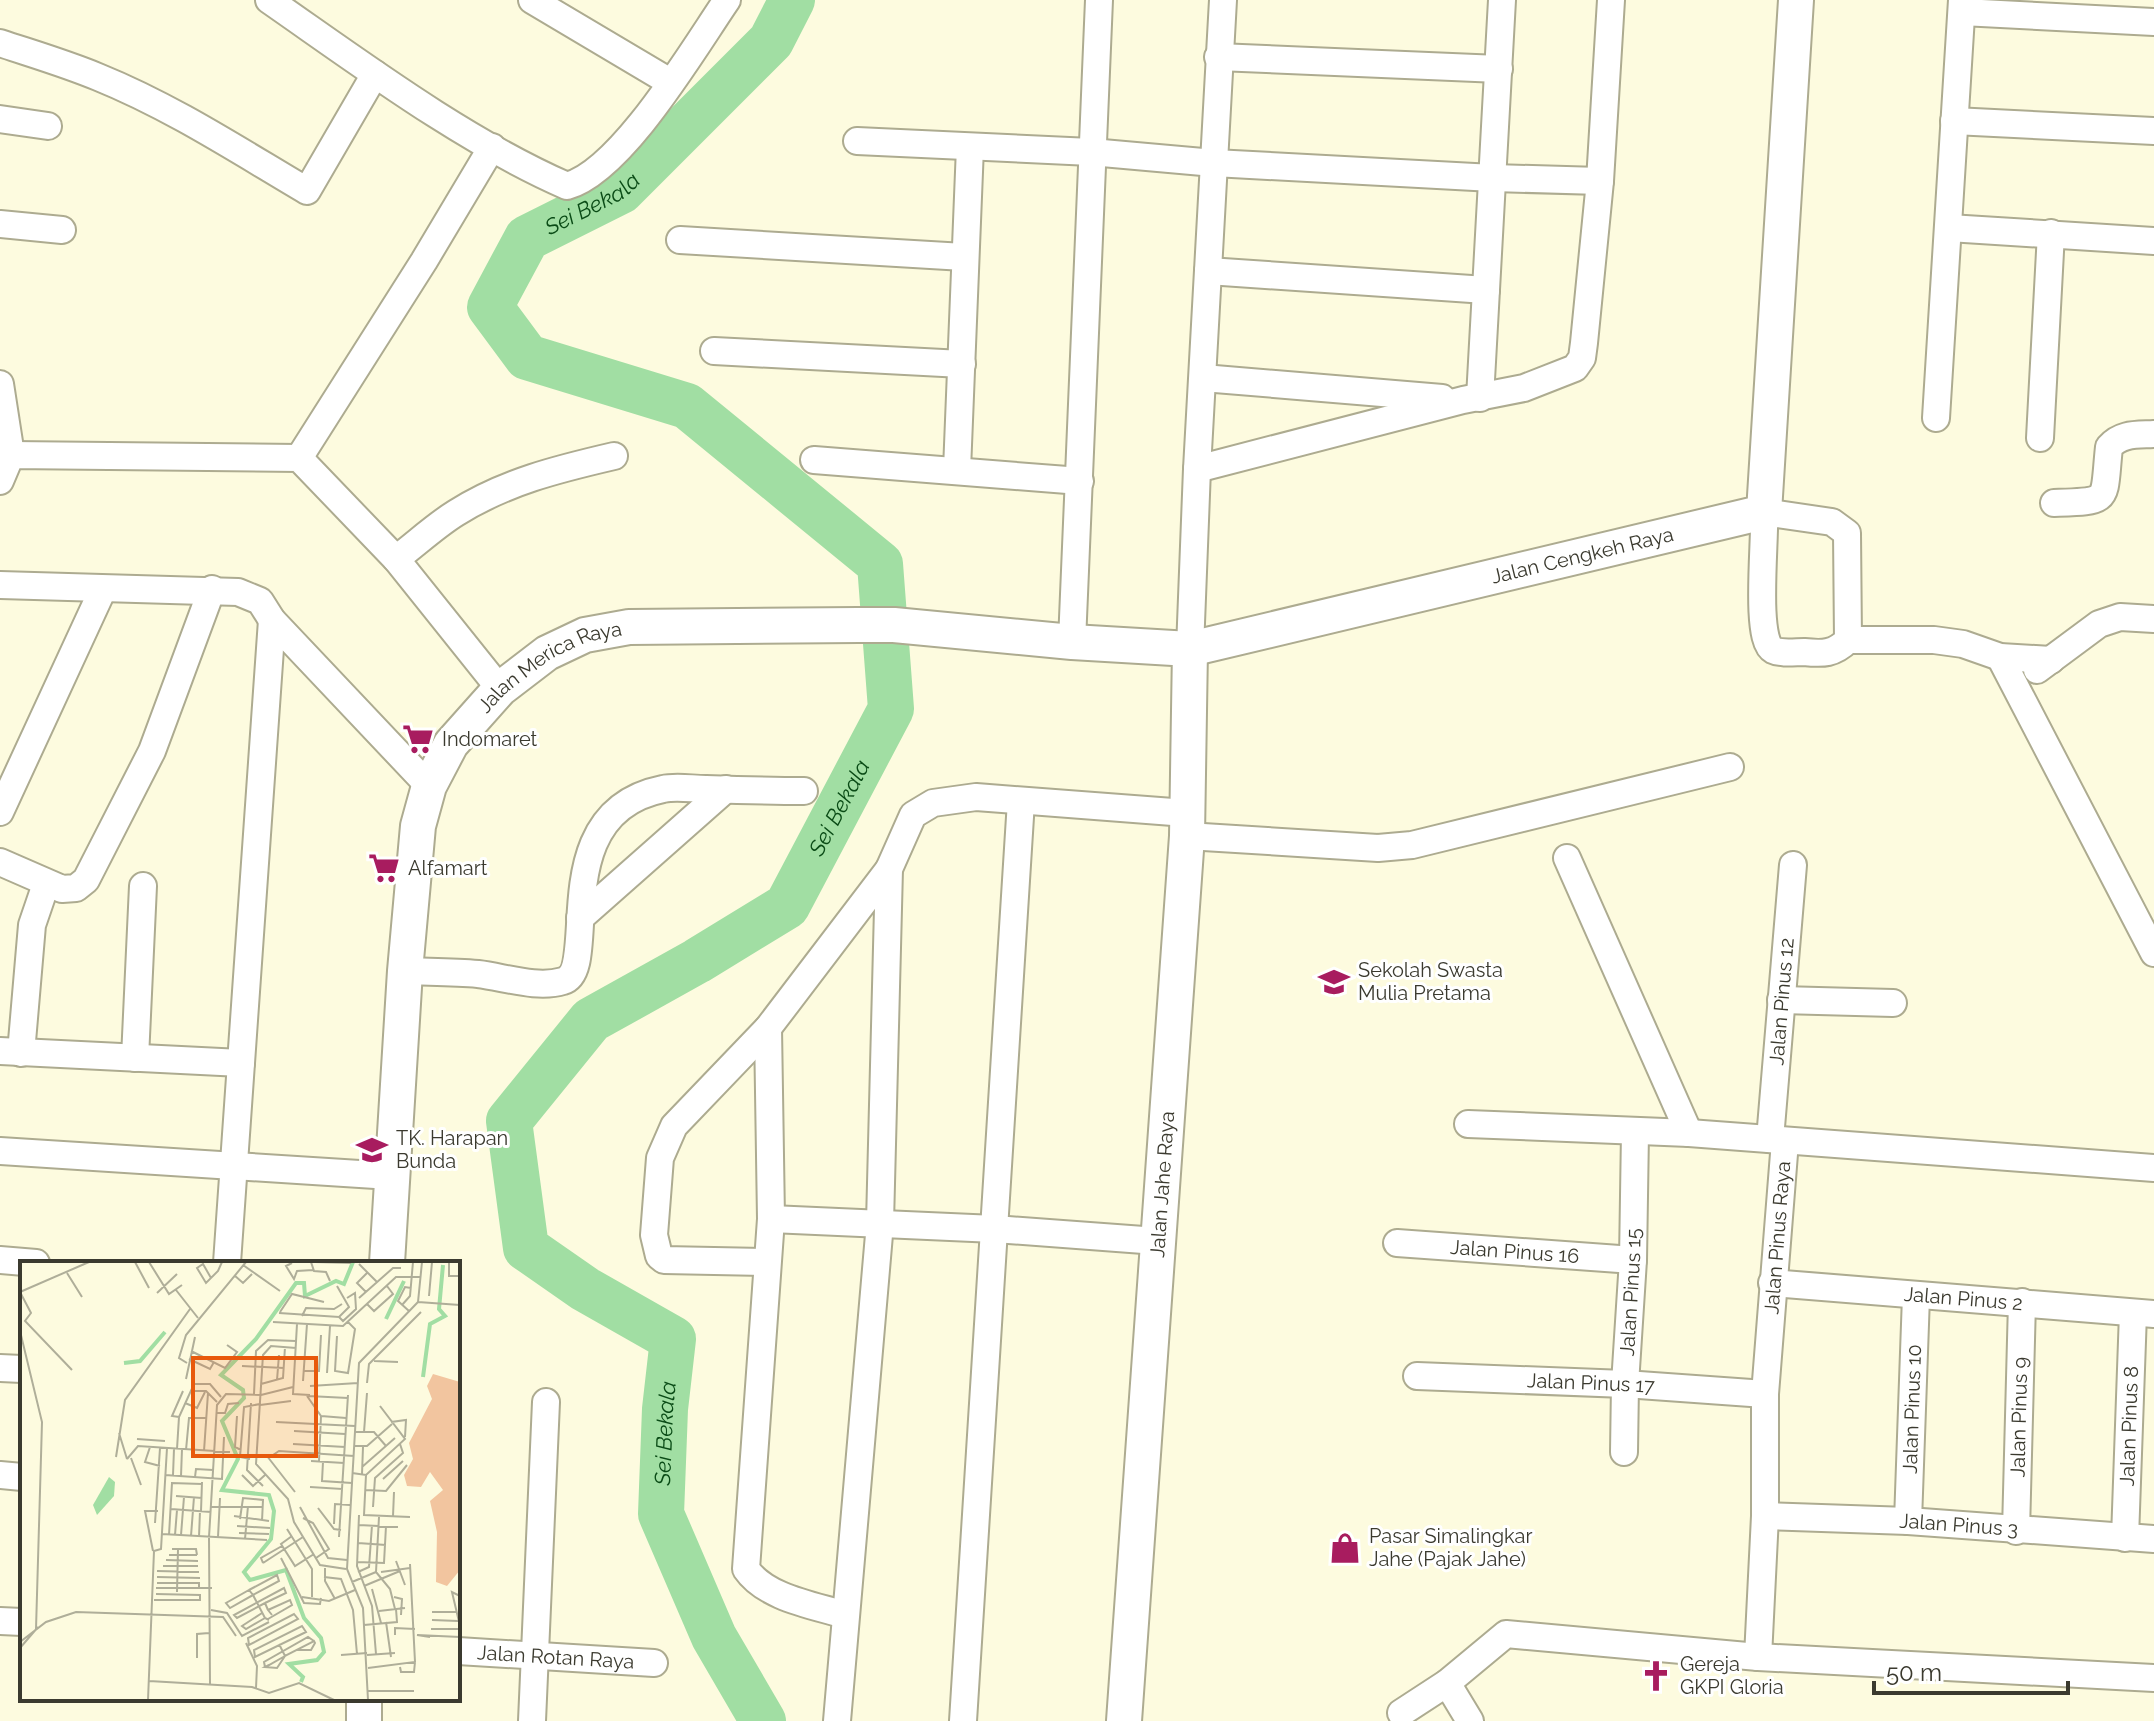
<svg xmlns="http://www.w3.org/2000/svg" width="2154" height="1721" font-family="Raleway,sans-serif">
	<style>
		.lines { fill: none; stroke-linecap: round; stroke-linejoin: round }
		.river { stroke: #a1dea3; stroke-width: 46 }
		.minor-casing { stroke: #adab90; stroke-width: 30 }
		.tertiary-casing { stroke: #adab90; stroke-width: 38 }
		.minor { stroke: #fff; stroke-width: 26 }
		.tertiary { stroke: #fff; stroke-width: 34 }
		.labels { text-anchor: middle; stroke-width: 6; stroke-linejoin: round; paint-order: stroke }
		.street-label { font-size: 20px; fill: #3b3a2f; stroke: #fff }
		.poi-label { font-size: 20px; fill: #3b3a2f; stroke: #fff; text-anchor: start }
		.water-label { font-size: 22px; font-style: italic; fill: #0a4b16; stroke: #fff }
		.inset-river { fill: none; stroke: #a1dea3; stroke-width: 4 }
		.inset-road { fill: none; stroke: #afae99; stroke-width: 2 }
		.view { fill: #e8590c; fill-opacity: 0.15; stroke: #e8590c; stroke-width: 4 }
		.inset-edge { fill: none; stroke: #3b3a2f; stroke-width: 4 }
	</style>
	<rect width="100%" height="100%" fill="#fdfbdf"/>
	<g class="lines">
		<!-- river -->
		<path class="river" id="s1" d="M763 1721 714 1637 661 1514 665 1409 673 1339 585 1289 526 1248 509 1121 591 1020 697 961 787 906 891 709 880 564 687 406 527 357 490 307 527 238 621 191 771 41 792 0"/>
		<defs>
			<g id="minor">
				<path d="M269 0C361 64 464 141 567 186 622 171 694 48 727 0"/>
				<polyline points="532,0 670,82"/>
				<polyline points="1962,12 2154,22"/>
				<path d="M0 43C33 54 67 64 98 77 172 107 239 151 307 191L375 74"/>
				<polyline points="1218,57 1499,69"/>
				<polyline points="0,119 48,126"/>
				<polyline points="1954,121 2154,131"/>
				<polyline points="857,141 1091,152 1214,163 1493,178 1600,181"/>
				<polyline points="0,224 62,230"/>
				<polyline points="1949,228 2154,241"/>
				<polyline points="680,240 964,257"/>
				<polyline points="1208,271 1486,290"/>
				<polyline points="714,351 962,364"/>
				<polyline points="1203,378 1442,398"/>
				<polyline points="0,384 11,455"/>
				<polyline points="1480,398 1502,0"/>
				<polyline points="1936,418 1962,0"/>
				<polyline points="2040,438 2051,233"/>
				<polyline points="299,458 424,261 492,147"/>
				<polyline points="814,460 1080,481"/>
				<polyline points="1197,469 1463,400 1524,388 1575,368 1582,358 1584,343 1600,181 1611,0"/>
				<polyline points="957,470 970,147"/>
				<polyline points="0,481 11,455 299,458 396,559 500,689"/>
				<path d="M2054 503C2112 501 2103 503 2109 447 2121 433 2137 435 2154 434"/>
				<path d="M1764 512 1832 522 1847 533 1848 640C1834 654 1823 654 1804 652 1795 652 1781 654 1773 650 1754 640 1766 536 1764 512Z"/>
				<path d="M396 559C416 544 435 526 456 513 505 482 558 469 614 456"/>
				<polyline points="0,585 238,592 260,601 272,620 429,786"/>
				<polyline points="1848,640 1934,640 1963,644 2000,657 2051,660"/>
				<polyline points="1072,642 1099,0"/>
				<polyline points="1190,649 1197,469 1223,0"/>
				<polyline points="2000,657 2154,953"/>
				<polyline points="2037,670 2099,624 2120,617 2154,619"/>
				<polyline points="0,812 103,589"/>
				<polyline points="1187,836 1378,848 1412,845 1730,767"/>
				<polyline points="1567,858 1689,1133"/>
				<polyline points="0,862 62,889 76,888 86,880 152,751 212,589"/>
				<polyline points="580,918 726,789"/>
				<path d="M405 971C429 972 454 972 478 974 504 977 537 989 563 981 602 970 543 813 663 789 676 786 692 789 706 789 738 790 771 791 804 791"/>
				<polyline points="1781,1000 1893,1003"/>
				<path d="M768 1028 771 1219 746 1569C766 1598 813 1605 845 1615"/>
				<polyline points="0,1051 241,1063"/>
				<polyline points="21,1053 32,925 46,884"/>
				<polyline points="135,1058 143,886"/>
				<polyline points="1468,1124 1689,1133 2154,1168"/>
				<path id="s2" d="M1770 1139 1793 865"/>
				<polyline points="0,1151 391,1176"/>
				<polyline points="771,1219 995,1229 1157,1241"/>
				<path id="s3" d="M1397 1243 1633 1260"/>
				<polyline points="0,1260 36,1263"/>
				<polyline points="767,1262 664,1260 659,1256 654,1235 660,1158 674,1126 768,1028 889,869"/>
				<polyline points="227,1263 272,620"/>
				<path id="s4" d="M1772 1283 2154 1314"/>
				<polyline points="0,1368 22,1369"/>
				<path id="s5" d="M1417 1376 1625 1384 1765 1394"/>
				<path id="s6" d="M1624 1452 1625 1384 1633 1260 1635 1132"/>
				<polyline points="0,1475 22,1477"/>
				<path id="s7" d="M1765 1516 1908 1521 2154 1539"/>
				<path id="s8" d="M1908 1521 1916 1296"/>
				<path id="s9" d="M2016 1531 2022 1302"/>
				<path id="s10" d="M2125 1538 2133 1313"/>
				<polyline points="0,1621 22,1622"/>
				<path id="s11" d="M458 1651 654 1663"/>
				<path id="s12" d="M1758 1657 1765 1516V1394L1785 1141"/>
				<polyline points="1447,1683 1470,1721"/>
				<polyline points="1401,1713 1447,1683 1506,1634 1758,1657 2154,1678"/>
				<polyline points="532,1721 546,1402"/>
				<polyline points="837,1721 880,1223 889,869 913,815 933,803 976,797 1186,813"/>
				<polyline points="963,1721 1021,801"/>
			</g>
			<g id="tertiary">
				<path id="s13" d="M387 1263 405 971 418 826 429 786 451 744 500 689 547 653 585 635 629 627 859 625H894L1072 642 1190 649 1764 512 1796 0"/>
				<polyline points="364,1721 364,1699"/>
				<path id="s14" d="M1124 1721 1187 836 1190 649"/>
			</g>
		</defs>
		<!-- minor casing -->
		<use href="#minor" class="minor-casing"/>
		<!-- tertiary casing -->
		<use href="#tertiary" class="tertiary-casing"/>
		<!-- minor -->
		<use href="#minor" class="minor"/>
		<!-- tertiary -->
		<use href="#tertiary" class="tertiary"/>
	</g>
	<!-- icons -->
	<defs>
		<symbol id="supermarket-bare" viewBox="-9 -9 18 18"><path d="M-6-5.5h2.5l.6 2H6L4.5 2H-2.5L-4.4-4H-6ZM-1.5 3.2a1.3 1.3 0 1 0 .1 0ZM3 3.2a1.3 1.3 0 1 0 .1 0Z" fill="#a81c5f" stroke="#fff" stroke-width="2.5" paint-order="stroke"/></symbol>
		<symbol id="school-bare" viewBox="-9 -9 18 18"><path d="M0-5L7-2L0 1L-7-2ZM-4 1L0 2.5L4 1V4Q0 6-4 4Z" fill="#a81c5f" stroke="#fff" stroke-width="2.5" paint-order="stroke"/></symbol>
		<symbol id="shop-bare" viewBox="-9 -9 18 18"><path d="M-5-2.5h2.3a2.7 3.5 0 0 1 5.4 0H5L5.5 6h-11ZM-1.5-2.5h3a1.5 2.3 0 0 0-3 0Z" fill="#a81c5f" stroke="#fff" stroke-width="2.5" paint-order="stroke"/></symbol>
		<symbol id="church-bare" viewBox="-9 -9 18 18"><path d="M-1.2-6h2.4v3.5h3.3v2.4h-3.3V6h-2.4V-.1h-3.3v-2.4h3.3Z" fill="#a81c5f" stroke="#fff" stroke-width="2.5" paint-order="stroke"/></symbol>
	</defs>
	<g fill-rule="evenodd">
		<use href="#supermarket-bare" x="396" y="717" width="44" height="44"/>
		<use href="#supermarket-bare" x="362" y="846" width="44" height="44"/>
		<use href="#school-bare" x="1312" y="960" width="44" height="44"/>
		<use href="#school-bare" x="350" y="1128" width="44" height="44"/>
		<use href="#shop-bare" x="1323" y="1526" width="44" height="44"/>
		<use href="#church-bare" x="1634" y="1654" width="44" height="44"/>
	</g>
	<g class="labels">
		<!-- street labels -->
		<g class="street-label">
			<text dy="7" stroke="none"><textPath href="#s13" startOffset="1712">Jalan Cengkeh Raya</textPath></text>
			<text dy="7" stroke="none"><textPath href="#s13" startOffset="656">Jalan Merica Raya</textPath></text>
			<text dy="7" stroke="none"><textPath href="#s2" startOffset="138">Jalan Pinus 12</textPath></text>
			<text dy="7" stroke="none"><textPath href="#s14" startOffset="538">Jalan Jahe Raya</textPath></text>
			<text dy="7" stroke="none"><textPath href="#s12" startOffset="420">Jalan Pinus Raya</textPath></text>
			<text dy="7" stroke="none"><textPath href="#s3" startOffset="118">Jalan Pinus 16</textPath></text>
			<text dy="7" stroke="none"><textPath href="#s6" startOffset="160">Jalan Pinus 15</textPath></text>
			<text dy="7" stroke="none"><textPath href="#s4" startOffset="192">Jalan Pinus 2</textPath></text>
			<text dy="7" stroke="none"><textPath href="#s5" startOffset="174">Jalan Pinus 17</textPath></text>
			<text dy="7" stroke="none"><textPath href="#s8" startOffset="112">Jalan Pinus 10</textPath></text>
			<text dy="7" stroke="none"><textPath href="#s9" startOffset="114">Jalan Pinus 9</textPath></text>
			<text dy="7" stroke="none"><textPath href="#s10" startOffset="112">Jalan Pinus 8</textPath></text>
			<text dy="7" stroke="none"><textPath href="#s7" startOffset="194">Jalan Pinus 3</textPath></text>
			<text dy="7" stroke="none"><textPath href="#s11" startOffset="98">Jalan Rotan Raya</textPath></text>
		</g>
		<!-- poi labels -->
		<g class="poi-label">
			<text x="442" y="746">Indomaret</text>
			<text x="408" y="875">Alfamart</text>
			<text x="1358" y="977">Sekolah Swasta<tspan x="1358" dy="23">Mulia Pretama</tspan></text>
			<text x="396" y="1145">TK. Harapan<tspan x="396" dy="23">Bunda</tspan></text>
			<text x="1369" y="1543">Pasar Simalingkar<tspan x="1369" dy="23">Jahe (Pajak Jahe)</tspan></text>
			<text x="1680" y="1671">Gereja<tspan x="1680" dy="23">GKPI Gloria</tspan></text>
		</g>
		<!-- water labels -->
		<g class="water-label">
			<text dy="8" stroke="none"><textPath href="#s1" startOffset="2064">Sei Bekala</textPath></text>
			<text dy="8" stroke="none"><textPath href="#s1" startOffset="1176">Sei Bekala</textPath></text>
			<text dy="8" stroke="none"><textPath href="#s1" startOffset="312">Sei Bekala</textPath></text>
		</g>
	</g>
	<!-- overview -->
	<g transform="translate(20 1261)">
		<rect width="440" height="440" fill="#fdfbdf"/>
		<path d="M413 113 440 121V309L427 325 416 321 417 271 410 240 423 229 410 211 401 226 387 225 384 214 393 198 389 182 412 138 407 125Z" fill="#f2c59f"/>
		<path d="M89 216 95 221 94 235 77 254 73 244Z" fill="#a1dea3"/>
		<path class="inset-river" d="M366 58 384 20M104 102 120 100 145 71M403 116 410 63 425 55 419 48 423 4M281 421 283 416 269 403 297 399 304 391 301 377 284 357 266 309 230 319 224 311 251 278 254 250 249 234 202 229 218 198 202 160 224 137 223 129 201 114 236 78 276 22H284L285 35 316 20 324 23 333 1"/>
		<path class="inset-road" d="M115 1 129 27M129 1 149 33 162 24M291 1 294 10 306 11 310 20M295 1 331 2M429 1V15H440M272 2 266 5 274 18 277 10 293 9M339 3 357 21M223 4 260 30M47 12 62 36M214 14 223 22 232 13M191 17 183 3 177 7 186 22 198 10 202 1M156 29 178 57M0 31 11 52 5 60 52 109M0 31 69 1M346 31 337 22 347 12M137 32 157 13M409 35 412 1M339 37 373 7H381M398 41 440 44M347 43 354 50 373 33 367 25M382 44 390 35 393 1M389 50 378 40 385 26 391 27M260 51 272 33 304 41M259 52 319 56 329 46 317 25M282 55 286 47 314 48 322 43M319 56 323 60 336 48 335 32 327 37M253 61 323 65 376 16H401M277 63 273 133 290 134M0 70 22 161 16 368M317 75 315 110 328 112 335 68 328 61M276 87 251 85 243 94 236 203 268 238 274 261 300 304 326 308M171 90 205 107 217 91 207 84M169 98 190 108 194 101M354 100 378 101M167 102 159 97 166 74 226 1M222 105 264 107M284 110H299L301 74M307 112 310 65M166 118 175 76M257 119 259 94M283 120 287 63M347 122 349 103 401 51M241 123 263 117 265 86M290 125 338 122M171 130H186L197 141M234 133 236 90 248 79 276 80M287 135 301 155 299 200M288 135 328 137M165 142 177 147 185 131M231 142 227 209 243 225M240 144 271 140M196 152H205L208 143 219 142M217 155 215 186 221 189M301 155 326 157M159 156 152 155 163 130M256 161 335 165M371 161 386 159 385 176M274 170 325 173M335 171H354L366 185M344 171 347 132M99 172 107 198M117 178 145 180M273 183 325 186M334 185H347L372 163M130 186 125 201 140 205M157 188 159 156 174 123H190L201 136M166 189 169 157H187M184 190 188 132M253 194 259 190 334 195M247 195 275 231M96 196 105 139 170 48M111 197 121 224M107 198 118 185 210 191M230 198 220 196 224 146 240 143M291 200 324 202M303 201 302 220 332 222M342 206 375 177M332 212 346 214 385 178 360 145M342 213 343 186M145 214 202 218 204 176M153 214 154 188M222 214 233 225 245 214M346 214 344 254 390 256M161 215 162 188M175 216 176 208 193 209M363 218 383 200M151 222 182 223M290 226 322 228 328 134M345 229 366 230 387 204M156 235 182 237M191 246H243M280 246 308 297 327 299M353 246 355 217 383 192 380 183M298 247 314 268 321 269M151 248 191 251M181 250 182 221M339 254 337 305 352 345 356 393M214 255 249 260M373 255 374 231M283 257 293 262 309 288 296 297M220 258 223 237 243 239 242 260M135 262 140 187M314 263 315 243 330 244M339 264 378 266M217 265 250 267M267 268 292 308V336M219 272 249 273M142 273 247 279M149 274 152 222M155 274 157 249M161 274 164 236M171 275 174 236M272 275 261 283 275 305 294 293M179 276 180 250M198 276 200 237M319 276 322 228M225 278 228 245M338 282 366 284M152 288H176L177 294M133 290 125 250H138M134 290 141 288 147 187M149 294H177M261 297 284 342 300 343 301 337M146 299 178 300M376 300 385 324M337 301 364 302 366 265M243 302 283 276M243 302 241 297 262 285M143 305H178M305 307V320L315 338M137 310 179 311M338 311 349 306 352 264M356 311 359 256M356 311 370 328 375 348M361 311 390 307M137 316 180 317M304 316 321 318 333 349 337 393M332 321 356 311M137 322H179V328M344 325 380 310M136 327H192M352 328 361 362M229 329 257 314 259 320 233 334 210 347 206 342 229 329 233 334 245 357 249 359M157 331 158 288M440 335 432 331 440 365M282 336 309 340 335 329M374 336 382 338 381 354M134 339H180V334L136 333M245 342 266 332 264 327 214 354 217 357 245 342 248 349M191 349 207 352 222 375 249 361M359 350 385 347M412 351H437M242 352 222 365 226 368 245 357M274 353 278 358 229 384 228 377ZM248 358 272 344 270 339 248 349 252 354M412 359 438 360M366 361 371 396M344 364 377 361 376 348M282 365 286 371 235 396 234 389ZM411 368H440M375 374V367L395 368M410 376 397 374 440 376M0 381 26 361 56 351 203 356 216 375M226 382 237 405 236 427M259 383 265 395 294 380 295 382 291 389H278M0 387 18 366M321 394 347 392M347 394 375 392M265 395 257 407 245 406 249 404ZM177 397V373L189 372M245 406 244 401 288 376 294 380M380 406 381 411H394L395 401M348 407 395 401 390 303M129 420 232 426 249 432 279 422 314 439M190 423 189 276 197 144 206 133 241 134 273 126M348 430H394M128 439 134 290M348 439 343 347 327 308 339 102 398 41 402 1"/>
		<path class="view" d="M173 97H296V195H173Z"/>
		<rect width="440" height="440" class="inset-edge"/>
	</g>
	<!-- scale -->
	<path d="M1874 1681v12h194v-12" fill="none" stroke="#3b3a2f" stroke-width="4"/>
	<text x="1886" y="1681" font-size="24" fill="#3b3a2f" stroke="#ffffff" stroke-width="6" paint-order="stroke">50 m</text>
</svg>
